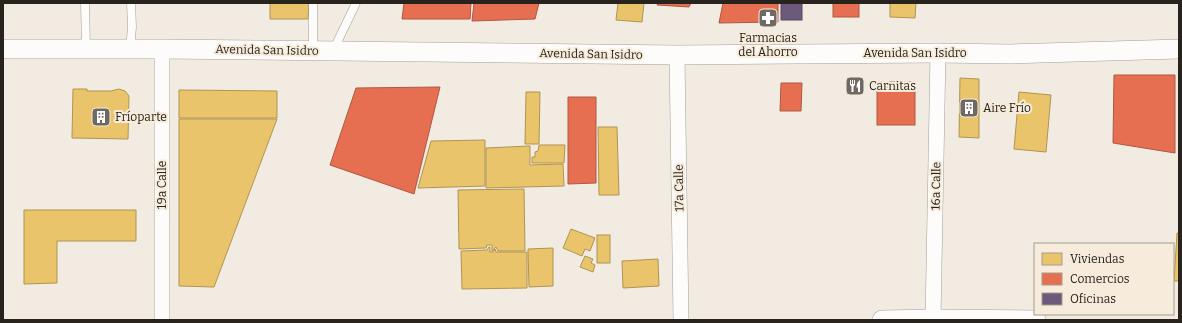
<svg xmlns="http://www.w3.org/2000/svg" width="1182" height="323" font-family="Bitter,serif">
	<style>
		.homes { fill: #e9c46a; stroke: #af9453 }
		.shops { fill: #e76f51; stroke: #ae5841 }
		.offices { fill: #6d597a; stroke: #58495e }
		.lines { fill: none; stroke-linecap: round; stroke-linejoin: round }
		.service-casing { stroke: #a5a099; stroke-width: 9 }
		.minor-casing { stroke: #a5a099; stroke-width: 16 }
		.tertiary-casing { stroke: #a5a099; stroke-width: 20 }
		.service { stroke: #fdfcfa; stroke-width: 8 }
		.minor { stroke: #fdfcfa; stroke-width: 15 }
		.tertiary { stroke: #fdfcfa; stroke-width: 19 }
		.labels { text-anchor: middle; stroke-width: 4; stroke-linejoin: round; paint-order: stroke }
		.poi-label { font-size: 12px; fill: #28231d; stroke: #f7ecdb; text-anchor: start }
		.street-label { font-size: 12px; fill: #28231d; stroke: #f7ecdb }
	</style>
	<rect width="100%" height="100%" fill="#f1ebe1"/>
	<!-- homes -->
	<g class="homes">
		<polygon points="270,3 309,3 308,19 270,19"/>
		<polygon points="618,3 644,3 642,22 616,20"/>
		<polygon points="890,3 916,3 915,18 890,17"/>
		<polygon points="960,78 979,79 979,138 959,137"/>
		<polygon points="73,89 87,89 87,91 111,91 119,89 125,91 129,96 128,139 72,138"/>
		<polygon points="179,90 277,91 277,118 179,118"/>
		<polygon points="526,92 540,92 539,144 525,144"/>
		<polygon points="1019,92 1051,95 1046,152 1014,149"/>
		<polygon points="179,119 277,119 214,287 179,286"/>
		<polygon points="598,127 617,127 619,195 599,195"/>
		<polygon points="485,140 485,186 418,188 431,141"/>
		<polygon points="539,145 565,145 564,163 532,163 532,157 535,157 535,152 538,151"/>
		<polygon points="530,146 530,165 563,164 564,186 486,188 486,148"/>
		<polygon points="524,189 525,251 498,251 496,247 492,251 492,245 487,245 486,248 459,249 458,190"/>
		<polygon points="24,210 136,210 136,241 57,241 57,283 24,284"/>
		<polygon points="571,229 595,238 590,251 585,249 582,256 563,248"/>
		<polygon points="1177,233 1179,233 1179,281 1174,281"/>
		<rect x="597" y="235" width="13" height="28"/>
		<polygon points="489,247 490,247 490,252 493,252 495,249 496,252 527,252 527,288 462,289 461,251 487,250"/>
		<polygon points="553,248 553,286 529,287 528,249"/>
		<polygon points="585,256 593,259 591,263 595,265 593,272 580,267"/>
		<polygon points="658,259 659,286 623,288 622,261"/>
	</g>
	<!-- shops -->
	<g class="shops">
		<polygon points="404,3 471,3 470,19 402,19"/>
		<polygon points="474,3 539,3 535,19 472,21"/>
		<polygon points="658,3 691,3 689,7 657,5"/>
		<polygon points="723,3 778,3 778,22 719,23"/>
		<rect x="833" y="3" width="26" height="14"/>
		<polygon points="1114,75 1175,75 1175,153 1113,143"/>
		<rect x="877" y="82" width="38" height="43"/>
		<polygon points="781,83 802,83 801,111 780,111"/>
		<polygon points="440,87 414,194 330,165 356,88"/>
		<polygon points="568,97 596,97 596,183 568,184"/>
	</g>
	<!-- offices -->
	<rect class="offices" x="781" y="3" width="21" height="17"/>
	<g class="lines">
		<defs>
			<g id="service">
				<polyline points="85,3 86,49"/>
				<polyline points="130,49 132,27 131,3"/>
				<polyline points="313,51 313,3"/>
				<polyline points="333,51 356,3"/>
			</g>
			<g id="minor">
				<polyline points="677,55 681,320"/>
				<polyline points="162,320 162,49"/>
				<polyline points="933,320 938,53"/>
			</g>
			<g id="tertiary">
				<polyline points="3,49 162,49 677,55 938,53 1010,54 1179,49"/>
				<polyline points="882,320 933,319 1036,320"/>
			</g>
		</defs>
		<!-- service casing -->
		<use href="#service" class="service-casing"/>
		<!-- minor casing -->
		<use href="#minor" class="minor-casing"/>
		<!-- tertiary casing -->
		<use href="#tertiary" class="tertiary-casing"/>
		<!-- service -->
		<use href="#service" class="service"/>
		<!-- minor -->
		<use href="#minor" class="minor"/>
		<!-- tertiary -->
		<use href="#tertiary" class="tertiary"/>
	</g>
	<!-- icons -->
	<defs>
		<symbol id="pharmacy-square" viewBox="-11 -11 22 22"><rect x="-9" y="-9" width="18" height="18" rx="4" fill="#6e6962" stroke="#f7ecdb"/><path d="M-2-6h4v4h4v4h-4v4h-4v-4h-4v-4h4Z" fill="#fff"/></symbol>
		<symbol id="restaurant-square" viewBox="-11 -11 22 22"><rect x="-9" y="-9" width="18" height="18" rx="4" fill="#6e6962" stroke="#f7ecdb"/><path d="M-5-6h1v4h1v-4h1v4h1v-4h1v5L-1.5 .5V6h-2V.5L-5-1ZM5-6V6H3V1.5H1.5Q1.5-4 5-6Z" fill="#fff"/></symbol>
		<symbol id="building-square" viewBox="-11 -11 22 22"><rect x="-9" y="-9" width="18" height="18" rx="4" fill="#6e6962" stroke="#f7ecdb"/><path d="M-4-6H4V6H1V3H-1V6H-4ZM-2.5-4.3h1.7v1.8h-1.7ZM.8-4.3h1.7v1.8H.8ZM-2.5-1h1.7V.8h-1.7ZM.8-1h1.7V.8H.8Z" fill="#fff"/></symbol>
	</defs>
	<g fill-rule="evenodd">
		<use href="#pharmacy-square" x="757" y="7" width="22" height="22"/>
		<use href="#restaurant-square" x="844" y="75" width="22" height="22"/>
		<use href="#building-square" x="958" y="97" width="22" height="22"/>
		<use href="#building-square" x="90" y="106" width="22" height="22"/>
	</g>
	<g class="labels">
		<!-- poi labels -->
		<g class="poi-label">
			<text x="768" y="42" text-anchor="middle">Farmacias<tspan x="768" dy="14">del Ahorro</tspan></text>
			<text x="869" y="90">Carnitas</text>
			<text x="983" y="112">Aire Frío</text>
			<text x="115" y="121">Fríoparte</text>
		</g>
		<!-- street labels -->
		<g class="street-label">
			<text transform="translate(267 50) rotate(1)" y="4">Avenida San Isidro</text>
			<text x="915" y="57">Avenida San Isidro</text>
			<text transform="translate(591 54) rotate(1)" y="4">Avenida San Isidro</text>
			<text transform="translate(162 185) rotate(-90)" y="4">19a Calle</text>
			<text transform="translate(936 186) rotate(-89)" y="4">16a Calle</text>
			<text transform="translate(679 188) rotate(-91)" y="4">17a Calle</text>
		</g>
	</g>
	<!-- border -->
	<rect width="1182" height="323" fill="none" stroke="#28231d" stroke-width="8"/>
	<!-- legend -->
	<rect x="1034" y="243" width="140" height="72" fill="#f7ecdb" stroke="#a49c8f"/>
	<rect x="1042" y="253" width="20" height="12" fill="#e9c46a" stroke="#a49c8f"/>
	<text x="1070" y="263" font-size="12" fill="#28231d">Viviendas</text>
	<rect x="1042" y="273" width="20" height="12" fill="#e76f51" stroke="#a49c8f"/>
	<text x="1070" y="283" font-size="12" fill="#28231d">Comercios</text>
	<rect x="1042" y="293" width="20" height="12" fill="#6d597a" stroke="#a49c8f"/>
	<text x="1070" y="303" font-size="12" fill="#28231d">Oficinas</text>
</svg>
